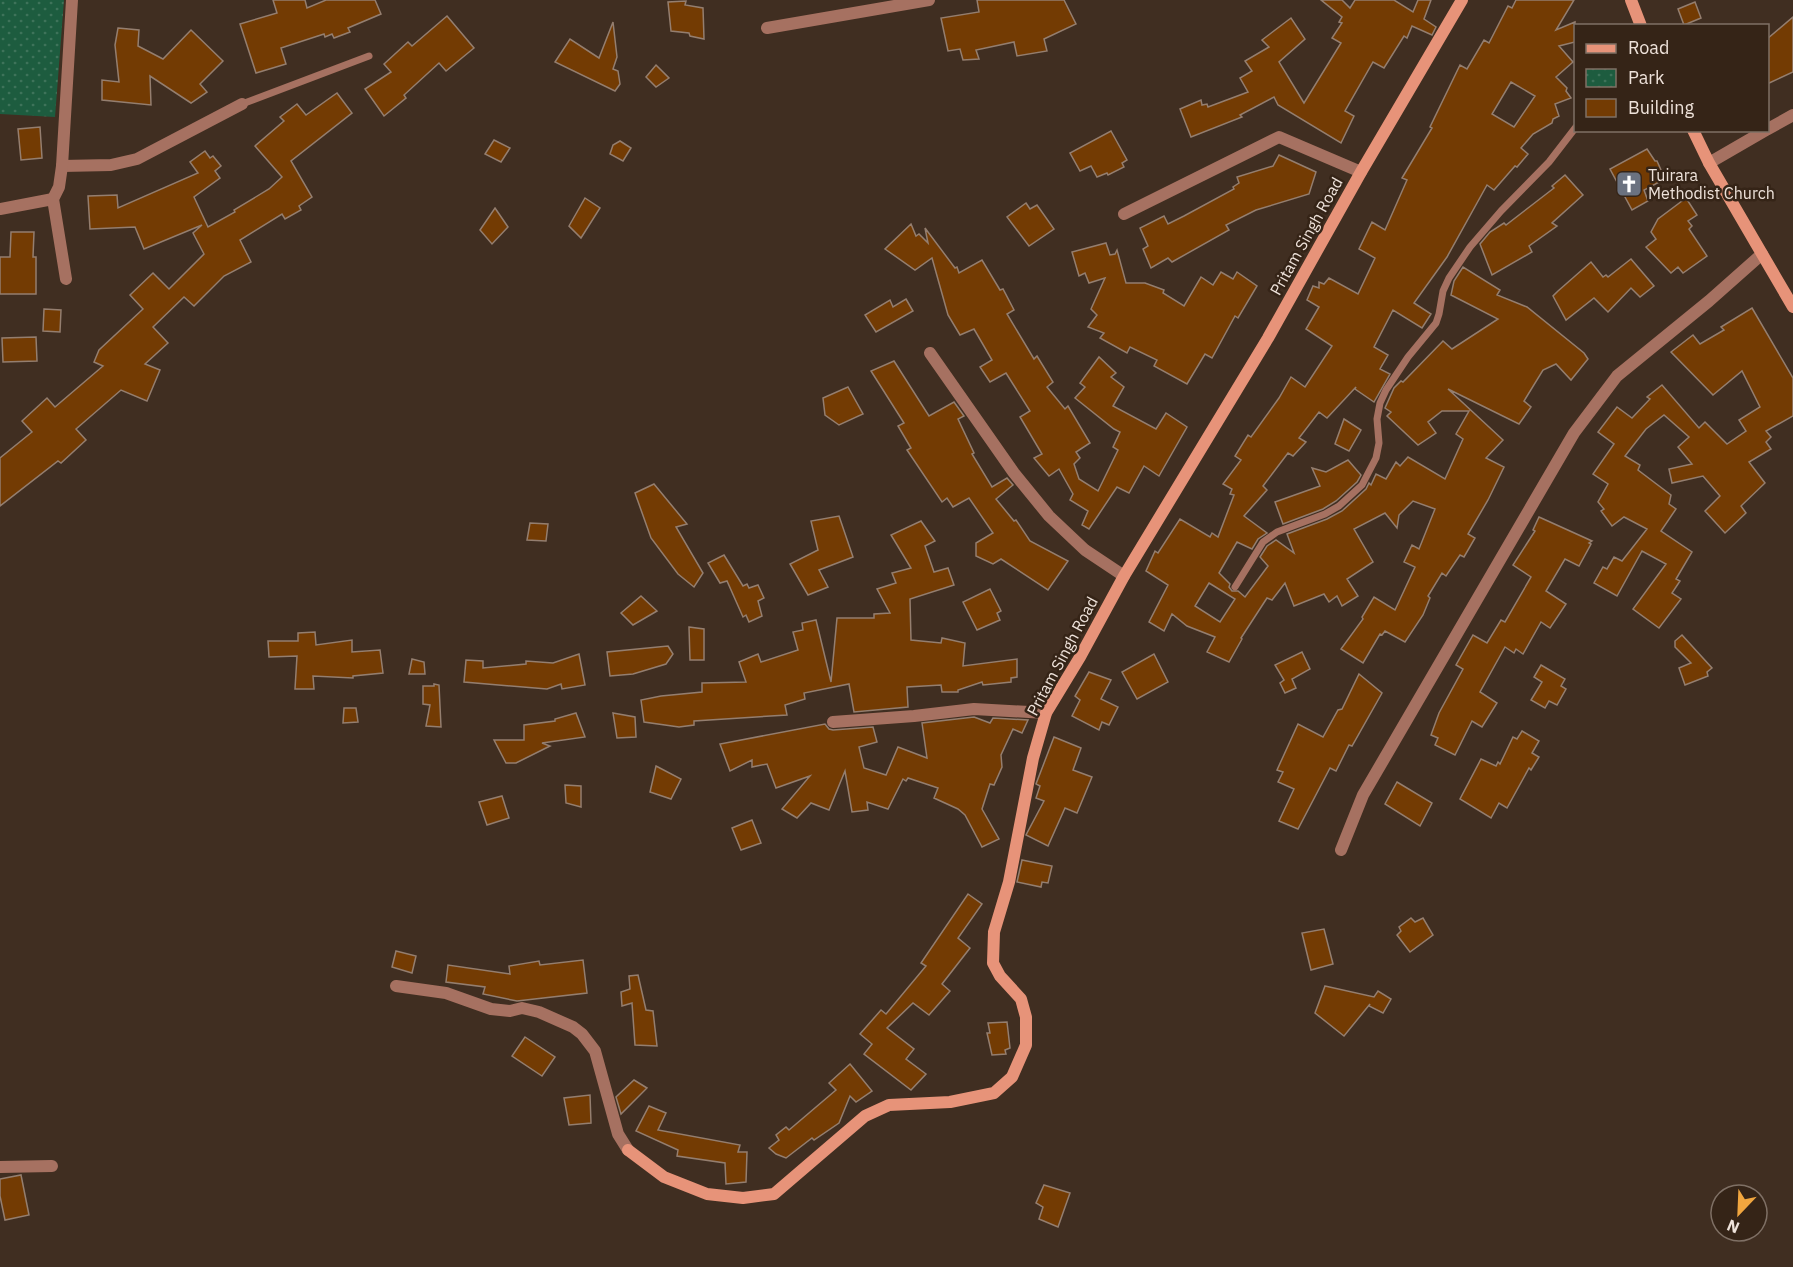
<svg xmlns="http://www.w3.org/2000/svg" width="1793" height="1267" font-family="'IBM Plex Sans',sans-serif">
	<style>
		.park { fill: url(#park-dots) }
		.building { fill: #733b03; stroke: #947e6f; stroke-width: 1.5; fill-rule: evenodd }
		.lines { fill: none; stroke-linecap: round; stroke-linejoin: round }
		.lane { stroke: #a67161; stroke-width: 7 }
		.street { stroke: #a67161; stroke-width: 12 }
		.secondary { stroke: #e79379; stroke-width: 12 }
		.labels { text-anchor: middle; stroke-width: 5; stroke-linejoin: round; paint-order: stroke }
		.poi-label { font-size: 16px; fill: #eee2da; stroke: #352417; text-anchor: start }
		.street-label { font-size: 16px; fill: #eee2da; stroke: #352417 }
	</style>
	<defs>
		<pattern id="park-dots" width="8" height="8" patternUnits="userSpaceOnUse" patternTransform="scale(1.5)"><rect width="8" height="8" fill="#1d5c3f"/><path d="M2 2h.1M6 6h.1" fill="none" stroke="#3e735a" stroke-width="1.8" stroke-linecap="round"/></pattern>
	</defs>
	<rect width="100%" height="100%" fill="#402e21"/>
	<!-- park -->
	<polygon class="park" points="0,0 64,0 55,117 0,114"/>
	<!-- building -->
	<g class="building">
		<polygon points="273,0 305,0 307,8 326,0 375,0 381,14 348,28 350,32 334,38 332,34 325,37 324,34 281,48 286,64 256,73 240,24 277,13"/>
		<polygon points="977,0 1064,0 1076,24 1044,39 1047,51 1017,56 1014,42 976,50 979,59 963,60 960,49 948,51 941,18 979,12"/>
		<polygon points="1321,0 1342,0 1350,8 1355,0 1394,0 1413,12 1418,0 1431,0 1424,19 1436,27 1432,35 1412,26 1407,38 1404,36 1384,68 1373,62 1345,111 1354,116 1341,143 1278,105 1274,97 1240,115 1242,117 1191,137 1180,109 1201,100 1202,105 1207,104 1208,107 1248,92 1240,78 1252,71 1245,61 1269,47 1262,40 1291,18 1305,39 1279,62 1304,103 1341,43 1332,38 1342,23 1339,22 1342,17"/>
		<path d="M1516 0H1574L1556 30 1575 22V42L1559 46 1573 62 1556 77 1567 88 1566 91 1571 98 1555 104 1559 116 1553 119 1552 123 1533 134 1521 148 1528 154 1517 167 1515 166 1494 190 1487 185 1447 257 1414 303 1431 314 1422 328 1393 310 1374 347 1388 355 1380 369 1390 374 1374 402 1355 389 1356 387 1327 418 1319 412 1299 438 1306 442 1293 456 1288 453 1263 486 1267 490 1244 516 1267 533 1258 539 1252 549 1237 542 1219 573 1230 584 1229 587 1232 591H1238L1245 597 1268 566 1260 557 1267 546 1276 540 1294 553 1287 534 1327 519 1342 511 1366 489 1369 483 1371 485 1376 474 1386 479 1396 462 1400 466 1408 457 1445 479 1463 439 1456 434 1469 411H1442L1428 422 1436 433 1418 445 1387 416 1391 412 1385 408 1394 388 1401 381 1403 382 1443 341 1452 349 1498 319 1451 295 1454 281 1463 267 1500 290 1497 295 1527 307 1584 353 1588 359 1571 380 1556 364 1543 370 1524 401 1531 407 1519 424 1448 389 1503 440 1486 458 1504 467 1488 500 1468 534 1475 538 1464 557 1460 555 1446 576 1442 573 1428 596 1430 598 1423 615 1405 642 1385 631 1382 635 1380 634 1363 663 1341 649 1363 619 1362 617 1374 597 1395 610 1415 567 1404 562 1412 545 1419 549 1435 509 1413 501 1399 515 1397 528 1385 513 1354 529 1373 562 1347 579 1358 596 1342 606 1337 596 1329 602 1324 594 1294 606 1285 583 1272 600 1267 598 1241 638 1242 639 1229 662 1207 652 1215 637 1187 626 1172 614 1164 631 1149 622 1168 585 1146 571 1155 551 1158 553 1180 519 1210 537 1212 533 1218 537 1234 495 1230 494 1232 489 1223 484 1241 460 1235 456 1248 435 1251 437 1279 398 1291 377 1305 387 1332 346 1306 329 1319 307 1307 300 1313 286 1319 288V282L1324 284 1329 278 1358 294 1375 258 1359 249 1372 222 1385 230 1407 180 1402 178 1432 128 1430 127 1460 65 1467 69 1484 40 1489 43 1508 6 1512 8ZM1511 82 1535 96 1514 127 1492 114ZM1209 583 1235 599 1220 622 1195 606Z"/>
		<polygon points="686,1 685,5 703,8 704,39 690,36 689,33 671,31 668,2"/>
		<polygon points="1695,2 1701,18 1684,25 1678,9"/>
		<polygon points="447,16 474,48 446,71 439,63 404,95 406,98 384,116 365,89 391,72 384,64 408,42 412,46"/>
		<polygon points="1793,17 1793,72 1767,84 1767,39"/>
		<polygon points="613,22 617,57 613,69 618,71 620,84 615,91 555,62 570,39 599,58"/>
		<polygon points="118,28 139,30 138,46 163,59 191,30 223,61 200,84 207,92 191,103 150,76 151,105 102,100 102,80 119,82 115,45"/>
		<polygon points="656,65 669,78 656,87 646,77"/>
		<polygon points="337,93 352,113 291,161 312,197 299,206 301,210 285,219 282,214 240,240 251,262 224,276 194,306 184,297 153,327 168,343 145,364 160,370 147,401 121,390 76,429 86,440 61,463 58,461 0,506 0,458 32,432 22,421 47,398 55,407 103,366 94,362 99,350 143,309 130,295 153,273 169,289 204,254 193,233 202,225 144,249 135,227 90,229 88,196 117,195 118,208 198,173 190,162 205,151 210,158 213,156 221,166 215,171 220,178 194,197 208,227 235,212 234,210 269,189 282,177 255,146 284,121 280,117 297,104 306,115"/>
		<polygon points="40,127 42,158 21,160 18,129"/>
		<polygon points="1111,131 1127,160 1122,163 1124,167 1108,175 1107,173 1097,177 1091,166 1080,171 1070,153"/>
		<polygon points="494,140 510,148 501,162 485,154"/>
		<polygon points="620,141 631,148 623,161 610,154 613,145"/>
		<polygon points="1647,149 1655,161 1657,161 1665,179 1644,190 1648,201 1632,210 1610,169"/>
		<polygon points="1279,155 1316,172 1309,194 1256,210 1226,225 1229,230 1172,262 1168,258 1151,268 1143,249 1148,246 1140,228 1164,216 1168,224 1184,216 1234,189 1233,187 1239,183 1237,177 1273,166"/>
		<polygon points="1565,175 1583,195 1552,223 1557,226 1529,246 1532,252 1492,275 1480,244 1490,232 1504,223 1506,225 1554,188 1552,186"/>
		<polygon points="585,198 600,208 581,238 569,226"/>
		<polygon points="1686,198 1697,215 1688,221 1692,226 1689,229 1707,256 1683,273 1678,267 1671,273 1646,247 1656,239 1651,232 1658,219"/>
		<polygon points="1026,203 1030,209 1037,205 1054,229 1029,246 1007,217"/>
		<polygon points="495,208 508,227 492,244 480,230"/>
		<polygon points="911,224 916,236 919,234 928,243 925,228 955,268 957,267 959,273 982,260 1000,290 1003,289 1014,310 1007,314 1034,359 1037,356 1053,382 1047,387 1065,409 1068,406 1090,443 1076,452 1080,458 1074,464 1079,479 1098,491 1118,450 1113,447 1120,432 1114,429 1075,398 1085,387 1080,383 1099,357 1116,373 1111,377 1124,387 1113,406 1156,429 1166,413 1187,427 1159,476 1144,466 1129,493 1117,487 1089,529 1082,525 1088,511 1070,500 1073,494 1059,469 1049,476 1034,458 1042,454 1020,417 1030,411 1006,373 990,382 980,367 992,360 974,329 960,335 948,315 932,258 915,270 885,249"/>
		<polygon points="11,232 34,232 33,257 36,257 36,294 0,294 0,257 10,257"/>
		<polygon points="1106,243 1110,255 1115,254 1117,250 1126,283 1145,283 1164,290 1163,293 1184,306 1201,277 1213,285 1221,272 1233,279 1237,272 1257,286 1238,318 1235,316 1212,358 1205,354 1187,384 1154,366 1157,360 1130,347 1127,353 1100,338 1104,333 1088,327 1097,315 1091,309 1105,278 1089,283 1085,273 1079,276 1072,252"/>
		<polygon points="1631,259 1654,286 1640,297 1631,288 1608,312 1594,298 1566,320 1553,296 1558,291 1591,262 1603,277 1606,275 1608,277"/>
		<polygon points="906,299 913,311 876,332 865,315 890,300 893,307"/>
		<polygon points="1752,308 1793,378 1793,416 1766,431 1771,437 1766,442 1771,449 1749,462 1765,483 1741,506 1746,513 1725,533 1705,511 1720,496 1703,476 1672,483 1669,469 1692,464 1678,447 1689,437 1664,415 1646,429 1625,456 1640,465 1638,470 1671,495 1669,504 1676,509 1661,531 1692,552 1676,579 1680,581 1672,593 1681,599 1659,628 1633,609 1666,564 1642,551 1617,596 1594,583 1603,567 1607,569 1614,557 1622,561 1647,529 1624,517 1612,526 1601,511 1604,509 1598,502 1608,484 1593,474 1614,444 1598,432 1617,407 1632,418 1650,399 1647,397 1662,385 1699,428 1705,422 1727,444 1746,431 1739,420 1760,407 1742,371 1713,395 1671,352 1693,335 1700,344 1724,330 1721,327"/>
		<polygon points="44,309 61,310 60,332 43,331"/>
		<polygon points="36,337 37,361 3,362 2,338"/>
		<polygon points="894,361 929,416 954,402 964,416 958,419 974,453 972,454 992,487 1007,478 1013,485 996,499 1014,521 1016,520 1030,541 1068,561 1048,590 1001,559 993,564 976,556 976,543 993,533 969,498 953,507 947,498 942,502 907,450 911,448 898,426 904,423 871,371"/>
		<polygon points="848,387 863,414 839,425 825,415 823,398"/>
		<polygon points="1344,419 1361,430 1349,451 1335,444"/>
		<polygon points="1348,460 1361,475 1357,482 1336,501 1323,509 1283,524 1275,502 1320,486 1312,468 1326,472"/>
		<polygon points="654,484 687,524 676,527 703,573 694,587 678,574 651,538 635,493"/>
		<polygon points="839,516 853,557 819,570 828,587 808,595 790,564 818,550 811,521"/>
		<polygon points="1539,517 1592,541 1589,543 1591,544 1579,566 1565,559 1546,591 1566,604 1550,628 1541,622 1523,654 1516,649 1514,653 1505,647 1480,692 1497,703 1482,727 1472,721 1455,755 1435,745 1438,738 1431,735 1439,713 1463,669 1456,665 1473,635 1487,643 1501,620 1505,622 1531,577 1513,565 1535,531 1533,530"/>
		<polygon points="921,521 935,541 925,546 934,572 948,568 954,585 910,599 911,640 941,643 942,638 965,643 963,666 1017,659 1017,677 1011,678 1011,682 983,685 982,682 958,690 958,692 942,692 941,685 907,687 908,707 854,712 849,684 804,693 805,699 785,705 787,715 694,721 694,725 679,727 644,722 641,700 661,696 702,692 702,683 746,682 739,662 758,654 761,662 798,650 793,632 803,630 802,623 816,620 831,682 837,618 874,618 874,614 890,613 877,589 896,583 892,573 911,568 891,535"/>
		<polygon points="530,523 548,524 546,541 527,540"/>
		<polygon points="724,555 743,586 747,584 749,588 758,585 764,598 758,601 762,616 749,622 746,615 743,617 727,581 720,583 708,563"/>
		<polygon points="990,589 1001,611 997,613 1000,620 977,630 963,602"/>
		<polygon points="641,596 657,611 633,625 621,613"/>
		<polygon points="689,627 704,629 704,660 690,660"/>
		<polygon points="315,632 316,645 352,640 352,652 380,650 383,673 353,676 353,678 313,676 314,689 295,689 297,656 269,657 268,641 298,641 298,633"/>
		<polygon points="1682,635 1712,668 1707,672 1708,676 1685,685 1679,668 1691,663 1675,647 1675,641"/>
		<polygon points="668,646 673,654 666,664 633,674 610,676 607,652"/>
		<polygon points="1302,652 1310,669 1292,679 1296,688 1285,693 1280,683 1284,680 1275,665"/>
		<polygon points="579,654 585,685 562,689 561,684 547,689 464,682 466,660 483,661 483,668 526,664 526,661 553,663"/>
		<polygon points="1154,654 1168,682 1137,699 1122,672"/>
		<polygon points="412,659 424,662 425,674 409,674"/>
		<polygon points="1541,665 1565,679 1561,686 1566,689 1557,705 1549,701 1545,708 1531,700 1542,682 1534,677"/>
		<polygon points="1089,672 1111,680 1101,699 1118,707 1109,725 1102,722 1099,730 1072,716 1080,700 1075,696"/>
		<polygon points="1359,674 1382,693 1352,746 1349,745 1336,771 1330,768 1298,829 1279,821 1294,789 1278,782 1283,772 1277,770 1298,724 1323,737 1338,710 1342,709"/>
		<polygon points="434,684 439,685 441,727 426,726 430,705 423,704 423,686 434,686"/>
		<polygon points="344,708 356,708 358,722 343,723"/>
		<polygon points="576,713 585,737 542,743 550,746 516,763 506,763 494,740 524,740 524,725 555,721 555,719"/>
		<polygon points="613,713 635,717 636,737 617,738"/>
		<polygon points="974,717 990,723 993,718 1028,720 1022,733 1013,729 1001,755 1002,767 994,785 990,784 982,809 999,839 982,847 965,815 958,809 934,798 938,788 908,778 906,781 903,779 888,809 867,802 868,810 852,812 845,771 829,810 811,803 797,818 782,809 810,776 776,788 767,764 752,767 752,760 730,771 720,744 825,724 829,729 833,730 873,727 877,742 859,747 864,768 886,775 898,747 927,758 922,723"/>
		<polygon points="1522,731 1539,741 1532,753 1539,757 1531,770 1529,768 1507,808 1499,803 1491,818 1460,799 1481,759 1496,766 1498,762 1500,764 1513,737 1517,739"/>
		<polygon points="1054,737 1081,748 1073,770 1092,777 1077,813 1065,808 1048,846 1026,835 1044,801 1036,798 1040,786 1036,784"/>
		<polygon points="656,766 681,779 671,799 650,792"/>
		<polygon points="1397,782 1432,803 1420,826 1385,804"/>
		<polygon points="565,785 581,786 581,807 566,803"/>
		<polygon points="502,796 509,818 487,825 479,802"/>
		<polygon points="752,820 761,843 741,850 732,828"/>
		<polygon points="1022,860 1052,866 1048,883 1042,882 1041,887 1017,882"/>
		<polygon points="968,894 982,904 958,938 970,948 942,984 950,991 929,1015 913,1003 887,1028 914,1049 906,1059 926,1074 911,1090 864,1054 872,1044 860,1034 881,1010 886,1014 926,966 921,963"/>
		<polygon points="1411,918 1415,922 1423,918 1433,935 1410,952 1397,935 1401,931 1399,927"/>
		<polygon points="1324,929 1333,964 1311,970 1302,933"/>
		<polygon points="396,951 416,956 412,973 392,967"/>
		<polygon points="583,960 587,993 517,1001 483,994 485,987 446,982 448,965 510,974 509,966 539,961 540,965"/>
		<polygon points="638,975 646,1010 653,1011 657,1046 635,1045 632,1003 622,1006 621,992 630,989 629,976"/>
		<polygon points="1325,986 1374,997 1378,991 1391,999 1383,1013 1369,1006 1370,1004 1344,1036 1315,1013"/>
		<polygon points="1007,1022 1010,1048 1005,1050 1006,1054 992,1055 987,1033 990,1033 988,1023"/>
		<polygon points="525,1037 555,1057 542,1076 512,1056"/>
		<polygon points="850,1064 872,1091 856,1102 850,1096 839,1123 814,1140 812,1138 786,1158 776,1154 769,1148 779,1140 776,1135 786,1127 789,1130 836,1090 829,1083"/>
		<polygon points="634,1080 647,1088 621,1114 616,1097"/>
		<polygon points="590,1095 591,1123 569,1125 564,1098"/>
		<polygon points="649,1106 666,1113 658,1130 740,1145 738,1152 747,1152 746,1182 726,1184 725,1163 677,1156 678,1150 636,1131"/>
		<polygon points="21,1175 29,1215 5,1220 0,1196 0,1179"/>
		<polygon points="1044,1185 1070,1193 1058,1227 1039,1219 1043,1207 1036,1203"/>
	</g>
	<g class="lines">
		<!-- lane -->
		<g class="lane">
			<polyline points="242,104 369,56"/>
			<polyline points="1235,587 1263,542 1277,532 1325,514 1339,506 1362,485 1376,458 1379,443 1377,419 1380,403 1386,390 1408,357 1436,323 1439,314 1443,291 1449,278 1470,247 1501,211 1549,162 1576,127"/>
		</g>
		<!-- street -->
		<g class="street">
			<polyline points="767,28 929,0"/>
			<polyline points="1768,129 1793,115"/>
			<polyline points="1709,163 1766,130"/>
			<polyline points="62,166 111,165 137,159 242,104"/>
			<polyline points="0,209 53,199"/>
			<polyline points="1124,214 1279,137 1361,172"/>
			<polyline points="66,279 53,199 59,187 62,166 72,0"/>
			<polyline points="930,353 1014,473 1049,516 1085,550 1124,576"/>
			<polyline points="833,722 914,716 974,709 1046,713"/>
			<polyline points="1341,850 1363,795 1574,433 1617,376 1709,301 1762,254"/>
			<polyline points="396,986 446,993 491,1009 510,1011 522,1008 539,1012 573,1027 582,1034 595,1051 618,1134 628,1150"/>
			<polyline points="0,1167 52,1166"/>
		</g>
		<!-- secondary -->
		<g class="secondary">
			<polyline points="1631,0 1641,26"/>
			<polyline points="1693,130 1709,163 1793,307"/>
			<polyline points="628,1150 664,1177 707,1194 743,1198 774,1194 865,1116 889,1105 950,1102 994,1093 1012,1077 1026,1045 1026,1017 1021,999 1000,976 993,963 994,932 1009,882 1033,758 1046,713 1080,657 1124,576 1268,338 1361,172 1462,0"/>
		</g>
	</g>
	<!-- icons -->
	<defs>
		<symbol id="church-square" viewBox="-11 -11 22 22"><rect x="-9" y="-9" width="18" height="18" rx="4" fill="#6b7280" stroke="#352417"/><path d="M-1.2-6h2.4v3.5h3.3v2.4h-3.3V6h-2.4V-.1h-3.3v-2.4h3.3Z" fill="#fff"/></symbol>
	</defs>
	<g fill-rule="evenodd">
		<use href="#church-square" x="1614" y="169" width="30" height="30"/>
	</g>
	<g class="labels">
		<!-- poi labels -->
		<g class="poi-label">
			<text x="1648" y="181">Tuirara<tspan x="1648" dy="18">Methodist Church</tspan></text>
		</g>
		<!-- street labels -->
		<g class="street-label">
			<text transform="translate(1306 236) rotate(-61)" y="6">Pritam Singh Road</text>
			<text transform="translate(1062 656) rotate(-62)" y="6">Pritam Singh Road</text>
		</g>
	</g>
	<!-- legend -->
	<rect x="1574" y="24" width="195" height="108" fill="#352417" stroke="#7f7065" stroke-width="1.5"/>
	<rect x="1586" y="44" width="30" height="9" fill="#e79379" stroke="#7f7065" stroke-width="1.5"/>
	<text x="1628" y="54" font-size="18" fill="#eee2da">Road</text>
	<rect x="1586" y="69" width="30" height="18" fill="url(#park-dots)" stroke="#7f7065" stroke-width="1.5"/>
	<text x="1628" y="84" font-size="18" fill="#eee2da">Park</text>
	<rect x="1586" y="99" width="30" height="18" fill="#733b03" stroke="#7f7065" stroke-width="1.5"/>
	<text x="1628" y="114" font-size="18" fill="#eee2da">Building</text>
	<!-- north arrow -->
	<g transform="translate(1739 1213) rotate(203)"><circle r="28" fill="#352417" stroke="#7f7065" stroke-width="1.5"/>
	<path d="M0-4.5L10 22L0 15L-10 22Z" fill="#f1a63f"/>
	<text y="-9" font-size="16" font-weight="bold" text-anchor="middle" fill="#eee2da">N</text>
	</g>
</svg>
